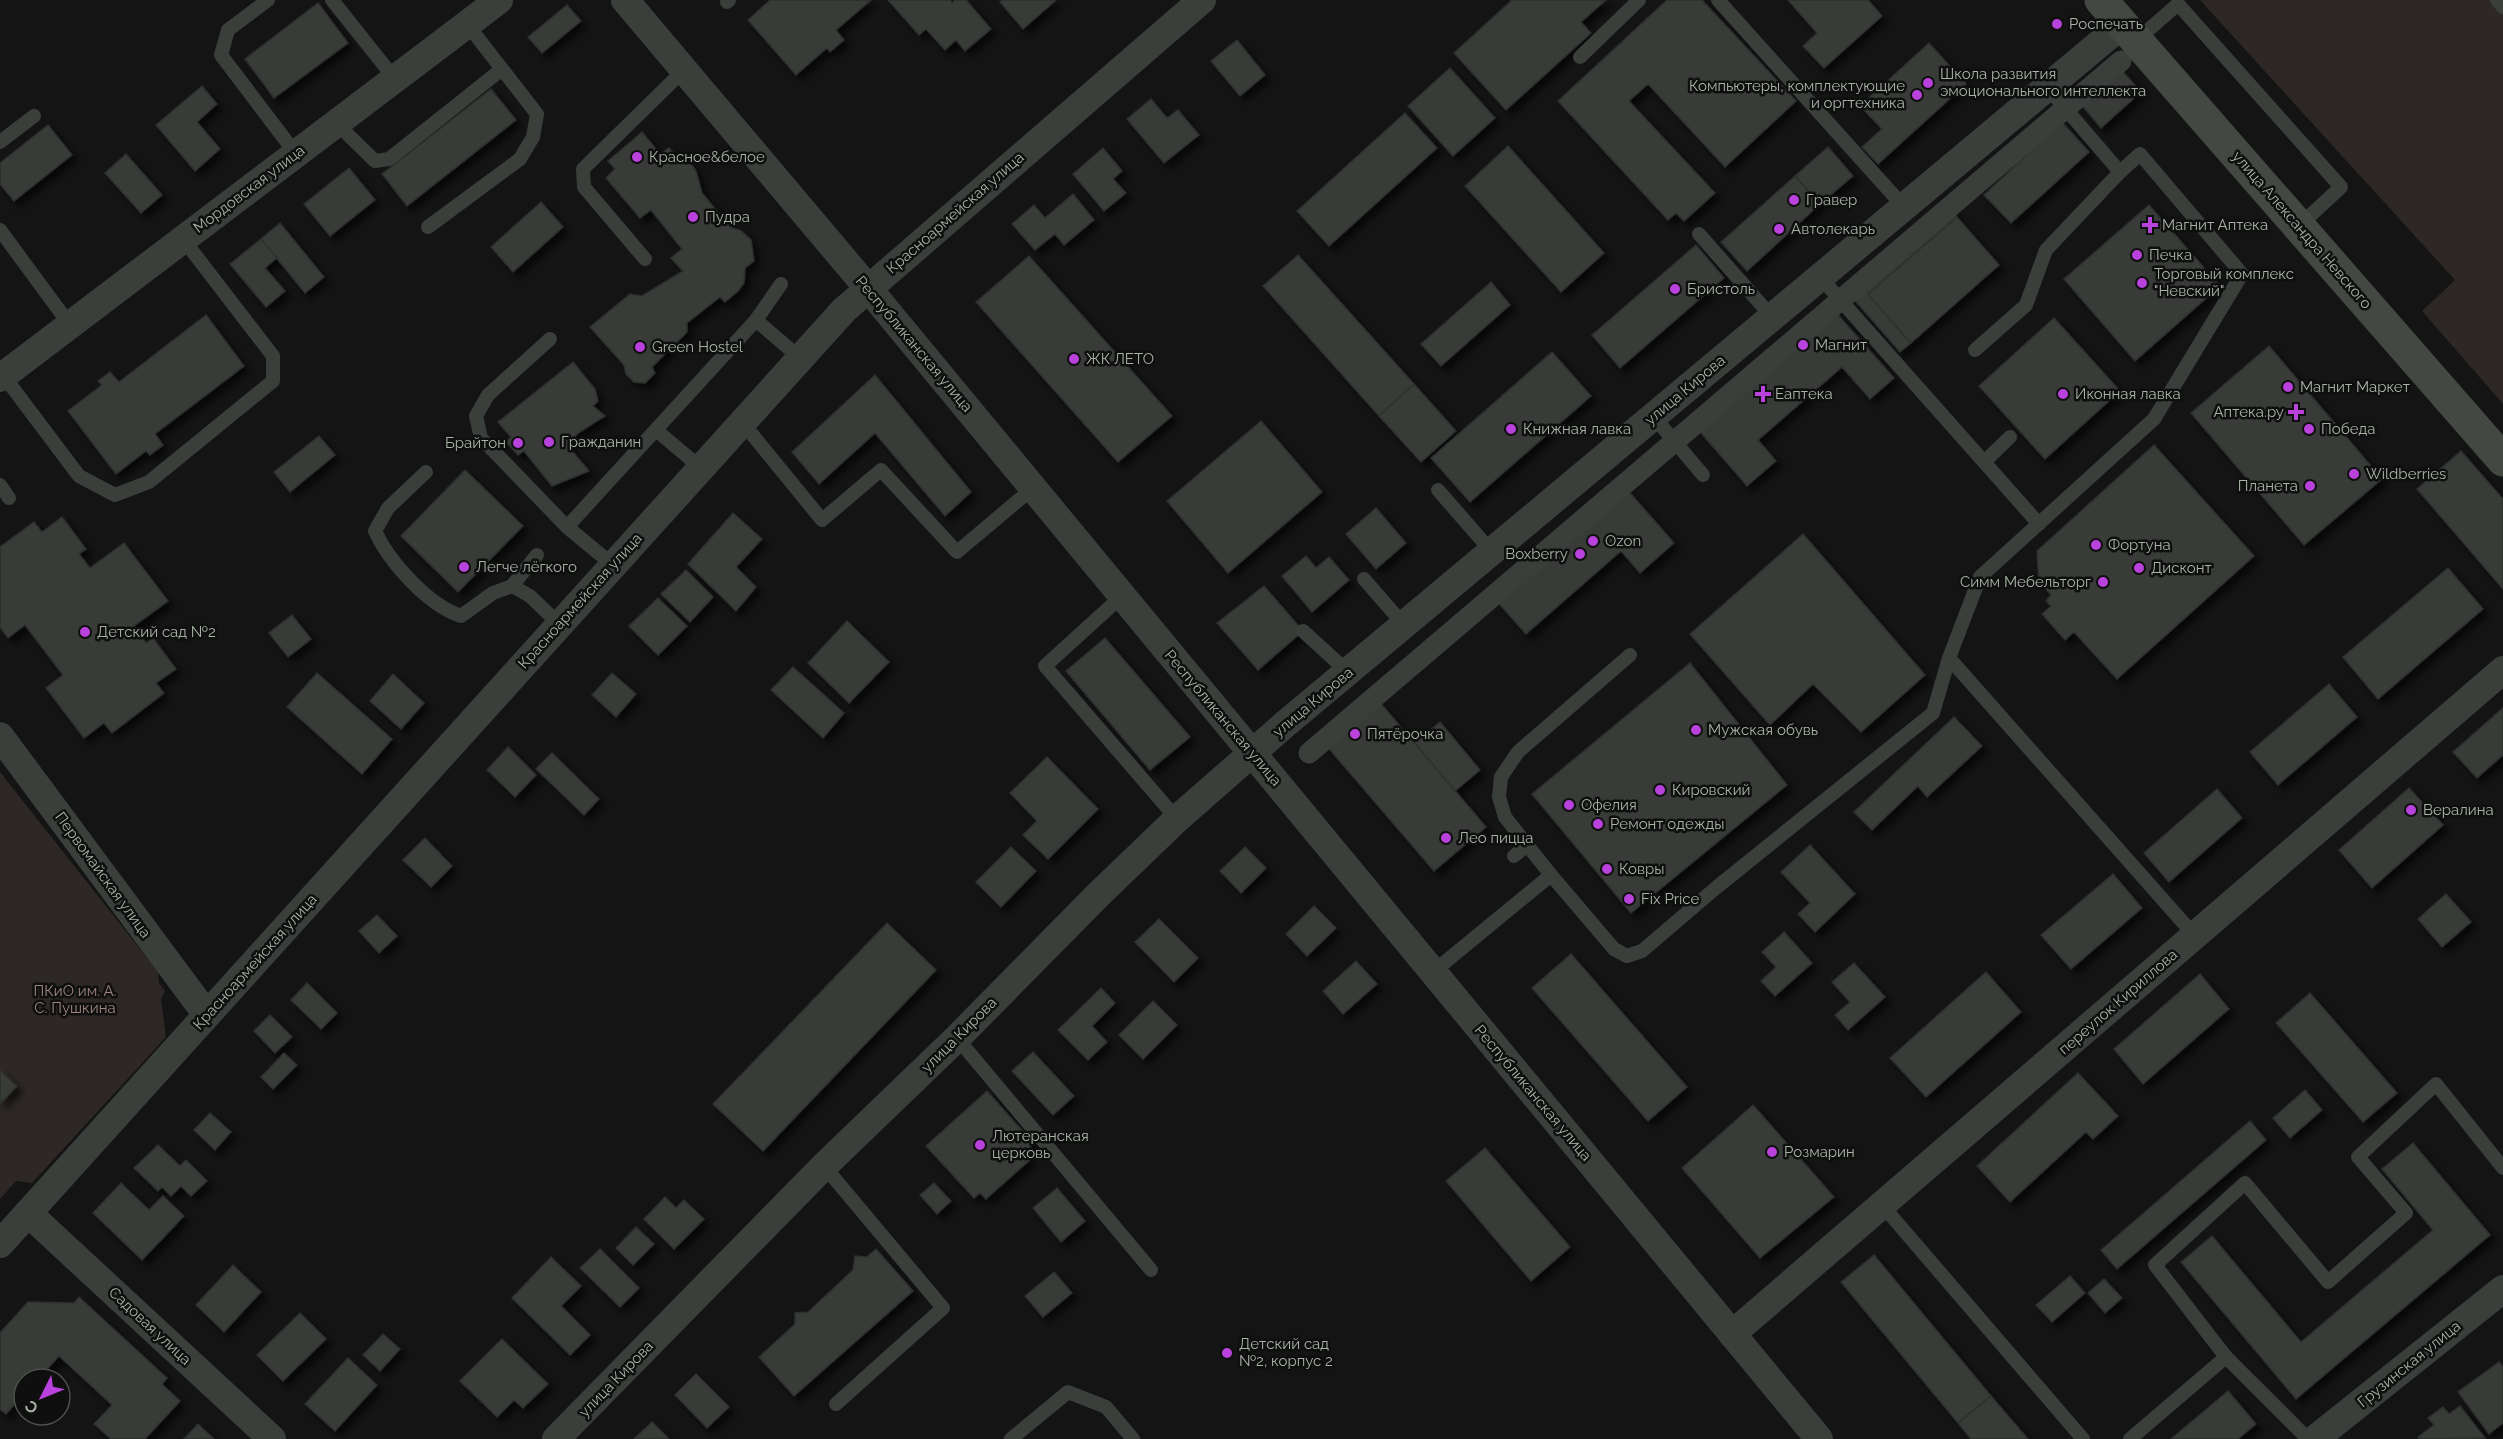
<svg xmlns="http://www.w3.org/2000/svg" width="2503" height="1439" font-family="Raleway,sans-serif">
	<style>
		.green { fill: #2d2825 }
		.building { fill: #383b38; stroke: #2d302d; stroke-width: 1.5; filter: url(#shadow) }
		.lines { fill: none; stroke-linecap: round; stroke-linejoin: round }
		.service { stroke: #3b3f3b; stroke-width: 14 }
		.pedestrian { stroke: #3b3f3b; stroke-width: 21 }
		.minor { stroke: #3b3f3b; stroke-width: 28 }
		.secondary { stroke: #434842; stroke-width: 33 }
		.poi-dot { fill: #ba42dc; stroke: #0e0f0e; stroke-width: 2 }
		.labels { text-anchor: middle; stroke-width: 5; stroke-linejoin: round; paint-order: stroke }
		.poi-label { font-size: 15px; fill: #a8b3a6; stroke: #0e0f0e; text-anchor: start }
		.street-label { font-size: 15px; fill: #a8b3a6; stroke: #0e0f0e }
		.park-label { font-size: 15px; fill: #9c847f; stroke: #0e0f0e }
	</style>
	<defs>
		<filter id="shadow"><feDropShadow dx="5.5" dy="5.5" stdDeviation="3" flood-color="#0009"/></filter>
	</defs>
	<rect width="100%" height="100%" fill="#131413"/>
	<!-- green -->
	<g class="green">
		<polygon points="2200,0 2503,0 2503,404 2422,311 2455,280"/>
		<polygon points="0,772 158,972 159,983 165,991 161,999 166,1037 32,1183 16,1181 0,1199"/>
	</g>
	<!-- building -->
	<g class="building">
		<polygon points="770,0 871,0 836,30 844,40 830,52 827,48 796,75 748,20"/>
		<polygon points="888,0 950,0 952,3 955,0 966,0 991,29 965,51 956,40 945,50 926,29 919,35"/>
		<polygon points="1002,0 1056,0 1023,29 1000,2"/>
		<polygon points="1512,0 1606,0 1581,22 1591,33 1506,110 1454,53"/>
		<polygon points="1667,0 1702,0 1796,101 1725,167 1648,84 1629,101 1715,193 1684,221 1676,213 1668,220 1558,101"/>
		<polygon points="1788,0 1868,0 1882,16 1824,68 1803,46 1817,33"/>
		<polygon points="318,3 348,43 274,98 245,59"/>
		<polygon points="567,5 581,21 542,53 528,37"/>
		<polygon points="1237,40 1265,75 1240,96 1211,61"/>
		<polygon points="1929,43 1966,84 1878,164 1862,147 1882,129 1860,106"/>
		<polygon points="2119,67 2141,92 2101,128 2079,102"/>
		<polygon points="1450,68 1495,118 1453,156 1408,106"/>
		<polygon points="202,86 217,104 197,122 220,149 195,171 156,125"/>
		<polygon points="491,89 516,120 407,206 382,174"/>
		<polygon points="1151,99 1167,118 1178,110 1199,135 1164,163 1127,119"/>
		<polygon points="1405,113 1437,148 1329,246 1297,211"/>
		<polygon points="2062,122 2089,152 2011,223 1984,195"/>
		<polygon points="48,125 72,155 14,201 0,184 0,163"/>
		<polygon points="642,132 660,154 669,148 678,158 688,160 696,171 702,193 730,227 741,231 751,240 754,261 745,268 744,283 738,291 725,302 720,297 687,323 687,332 652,367 655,373 645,383 634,382 626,374 624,365 590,327 630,294 642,296 683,271 671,258 682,249 651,210 640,218 606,178 615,169 608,161"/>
		<polygon points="1508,146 1604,253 1561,292 1465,186"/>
		<polygon points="1828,147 1853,176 1820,204 1795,176"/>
		<polygon points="1103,148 1122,171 1113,179 1126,193 1104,211 1073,174"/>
		<polygon points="126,154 162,195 141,213 105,173"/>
		<polygon points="349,168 375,200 330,236 304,204"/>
		<polygon points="1795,176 1820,204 1747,271 1721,242"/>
		<polygon points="1073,194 1094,220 1064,245 1055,234 1035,250 1012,224 1034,205 1045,218"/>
		<polygon points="541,202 563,227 513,272 491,247"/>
		<polygon points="2149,205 2220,286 2135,361 2064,279"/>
		<polygon points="1951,209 1957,217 1868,294 1911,343 1900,352 1851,296"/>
		<polygon points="1957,217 1999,265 1911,343 1868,294"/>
		<polygon points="280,223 324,277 305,293 261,239"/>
		<polygon points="261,239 277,258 265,268 285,291 266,307 230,264"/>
		<polygon points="1696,245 1724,278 1620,368 1592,335"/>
		<polygon points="1298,255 1414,384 1379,416 1263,286"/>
		<polygon points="1029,256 1172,416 1118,462 976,302"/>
		<polygon points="1491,282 1510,305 1441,366 1421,344"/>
		<polygon points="1831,307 1894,378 1870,399 1842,367 1758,440 1776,461 1747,486 1695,426"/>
		<polygon points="206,315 244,366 155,434 163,445 150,455 146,451 116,474 68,411 102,385 98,381 110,372 119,382"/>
		<polygon points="2054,318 2120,391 2045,459 1979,386"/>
		<polygon points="2269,346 2382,479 2304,545 2191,413"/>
		<polygon points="1552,352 1591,396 1470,502 1431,458"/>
		<polygon points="573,362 595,389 598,401 593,406 605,416 578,433 567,445 589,471 552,486 524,451 518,455 506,442 511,437 498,422"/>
		<polygon points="875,375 971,492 945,516 875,433 819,484 792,452"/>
		<polygon points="1414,384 1456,431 1421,462 1379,416"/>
		<polygon points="1261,421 1322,492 1228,573 1167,501"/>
		<polygon points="319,436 335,455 290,492 274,472"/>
		<polygon points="2154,445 2254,556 2117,679 2074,632 2065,640 2042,614 2051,606 2046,601 2051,595 2039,581 2037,551"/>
		<polygon points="2461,451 2503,499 2503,589 2417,489"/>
		<polygon points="465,470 523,526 458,592 401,536"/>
		<polygon points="1624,486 1674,543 1640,573 1621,551 1526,634 1495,599"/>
		<polygon points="1376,508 1406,543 1376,569 1346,534"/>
		<polygon points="733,513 762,539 736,567 756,587 736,611 688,564"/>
		<polygon points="62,517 86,549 79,554 90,568 124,543 168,601 134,626 146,643 153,638 176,669 156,683 164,693 112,733 104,723 84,738 46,688 63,675 25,625 8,638 0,627 0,547 34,522 42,532"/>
		<polygon points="1803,534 1925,675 1861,732 1813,684 1770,725 1690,634"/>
		<polygon points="1306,556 1316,568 1329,557 1349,580 1312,612 1282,576"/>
		<polygon points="2448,568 2483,609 2378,699 2343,657"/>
		<polygon points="686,570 713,597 690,622 661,594"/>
		<polygon points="1264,586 1303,631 1258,670 1217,623"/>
		<polygon points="658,598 687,626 658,655 629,626"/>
		<polygon points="292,615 311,639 288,657 269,633"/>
		<polygon points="847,621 889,662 849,703 808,663"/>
		<polygon points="1105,638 1190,737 1150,770 1066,671"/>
		<polygon points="1690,663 1787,785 1631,913 1532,794"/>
		<polygon points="793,667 844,713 823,738 771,690"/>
		<polygon points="317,673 392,739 362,774 287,707"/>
		<polygon points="612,673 636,694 616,717 592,695"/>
		<polygon points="393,674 424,703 401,729 370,701"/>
		<polygon points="2329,684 2357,717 2278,785 2250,752"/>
		<polygon points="1377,699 1486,827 1434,871 1325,744"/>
		<polygon points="2503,708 2503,755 2477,778 2453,752"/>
		<polygon points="1954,717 1982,746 1927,797 1918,786 1872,830 1854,812"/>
		<polygon points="1440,722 1480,770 1455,791 1415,743"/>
		<polygon points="508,747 536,775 515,797 487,770"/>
		<polygon points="552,753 599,799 584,815 536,769"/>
		<polygon points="1047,757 1098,809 1048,859 1023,835 1037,821 1010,793"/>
		<polygon points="2409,788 2443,825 2372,888 2339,850"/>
		<polygon points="2217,789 2242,818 2169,882 2144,853"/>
		<polygon points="425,838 452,866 431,887 403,860"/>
		<polygon points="1810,845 1855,894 1815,932 1798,914 1810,903 1781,872"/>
		<polygon points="1011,847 1036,871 1001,907 976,882"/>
		<polygon points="1245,847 1266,868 1241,893 1220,871"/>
		<polygon points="2113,874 2142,908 2071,969 2041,935"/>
		<polygon points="2446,894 2471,922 2442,947 2418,919"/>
		<polygon points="1314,906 1336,928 1307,956 1286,934"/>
		<polygon points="377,915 397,936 379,953 359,931"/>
		<polygon points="1159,919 1198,958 1174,982 1135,942"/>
		<polygon points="887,923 936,970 763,1151 713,1104"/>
		<polygon points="1784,932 1812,963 1775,996 1761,981 1776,967 1762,952"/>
		<polygon points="1571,954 1687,1087 1648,1121 1532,988"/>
		<polygon points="1356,961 1377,984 1343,1014 1323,991"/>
		<polygon points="1854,963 1885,997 1848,1030 1835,1015 1850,1002 1832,982"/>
		<polygon points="1986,972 2021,1012 1926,1097 1890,1058"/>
		<polygon points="2200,974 2229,1009 2143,1084 2114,1049"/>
		<polygon points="307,983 337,1013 321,1029 291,1000"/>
		<polygon points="1101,988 1115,1003 1092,1026 1107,1042 1088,1060 1058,1030"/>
		<polygon points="2310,993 2397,1093 2363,1122 2276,1023"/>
		<polygon points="1153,1001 1177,1025 1143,1059 1119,1035"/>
		<polygon points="270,1015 292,1037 275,1053 254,1031"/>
		<polygon points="1033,1052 1074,1096 1053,1115 1012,1071"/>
		<polygon points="284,1053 297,1065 273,1089 261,1077"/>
		<polygon points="0,1070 17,1086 0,1104"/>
		<polygon points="2078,1073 2118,1116 2093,1139 2086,1132 2010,1202 1977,1166"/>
		<polygon points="2305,1090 2322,1110 2290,1138 2273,1118"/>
		<polygon points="987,1091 1034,1144 1025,1152 1031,1159 986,1199 980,1193 974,1198 926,1146"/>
		<polygon points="1753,1105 1834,1197 1760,1258 1682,1168"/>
		<polygon points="210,1113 231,1132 215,1150 194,1130"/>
		<polygon points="2250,1121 2266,1140 2117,1269 2101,1250"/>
		<polygon points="2413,1143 2490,1235 2296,1399 2181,1262 2212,1236 2301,1342 2433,1230 2382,1169"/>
		<polygon points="158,1145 180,1166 186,1160 207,1181 191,1196 181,1186 171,1196 162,1187 158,1191 134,1168"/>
		<polygon points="1485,1148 1570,1247 1531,1281 1446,1181"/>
		<polygon points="121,1183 149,1210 163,1196 184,1216 142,1260 93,1213"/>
		<polygon points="934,1183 951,1201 937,1214 920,1195"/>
		<polygon points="1057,1188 1085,1221 1061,1242 1033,1208"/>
		<polygon points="665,1197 676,1208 684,1200 704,1219 674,1249 644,1219"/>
		<polygon points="636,1227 654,1244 633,1265 616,1248"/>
		<polygon points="600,1249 639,1288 620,1307 580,1268"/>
		<polygon points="876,1249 913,1291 794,1396 759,1357 795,1324 795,1313 808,1312 853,1270 855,1256 867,1257"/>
		<polygon points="1874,1255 1991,1396 1958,1423 1841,1282"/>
		<polygon points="551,1257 581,1286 561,1306 590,1335 570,1355 512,1298"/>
		<polygon points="233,1265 261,1292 224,1332 196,1305"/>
		<polygon points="1054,1272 1072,1293 1043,1317 1025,1296"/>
		<polygon points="2070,1276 2085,1293 2052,1322 2036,1305"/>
		<polygon points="2104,1279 2122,1298 2105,1313 2088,1293"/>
		<polygon points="79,1297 167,1378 162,1384 180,1401 145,1439 111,1439 94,1424 112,1405 59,1356 38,1379 24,1379 24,1394 6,1414 0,1409 0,1333 28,1302 74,1303"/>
		<polygon points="300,1313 326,1339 283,1381 257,1355"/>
		<polygon points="383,1334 400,1349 380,1371 363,1355"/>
		<polygon points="502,1339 548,1384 523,1408 514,1400 497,1417 460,1381"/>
		<polygon points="348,1358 377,1385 335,1431 305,1404"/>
		<polygon points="2499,1362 2503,1367 2503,1423 2489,1434 2458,1392"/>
		<polygon points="696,1374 729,1407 707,1428 675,1395"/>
		<polygon points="2228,1391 2256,1424 2238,1439 2171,1439"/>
		<polygon points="1991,1396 2028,1439 1971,1439 1958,1423"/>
		<polygon points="2460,1406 2485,1438 2420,1439 2418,1437 2434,1425 2428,1418 2443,1407 2449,1414"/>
		<polygon points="652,1422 669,1439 634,1439"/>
		<polygon points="198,1424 214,1439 184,1439"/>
	</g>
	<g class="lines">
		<!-- service -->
		<g class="service">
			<polyline points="268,0 228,30 221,55 296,154"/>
			<polyline points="332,0 395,79"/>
			<polyline points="1718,0 1904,207"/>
			<polyline points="2497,0 2503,7"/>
			<polyline points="727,2 729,0"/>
			<polyline points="2137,40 2178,4 2341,187 2299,226"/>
			<polyline points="1580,57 1639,0"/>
			<polyline points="2046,86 2120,172"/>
			<polyline points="336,123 375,161 389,159 502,69"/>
			<polyline points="0,142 34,116"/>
			<polyline points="428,227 520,159 533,137 537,114 467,24"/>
			<polyline points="0,230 70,325"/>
			<polyline points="1699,234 1772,317"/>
			<polyline points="645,259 584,187 583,169 684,70"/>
			<polyline points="1820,277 2039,524"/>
			<polyline points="756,320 781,284"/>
			<polyline points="550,339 488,395 476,416 481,438 567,527 613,565"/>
			<polyline points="3,375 79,476 115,495 149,482 273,381 273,356 183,239"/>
			<polyline points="1653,416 1703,475"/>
			<polyline points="742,422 822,520 881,470 957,552 1033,488"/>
			<polyline points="656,430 701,468"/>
			<polyline points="1984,462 2010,437"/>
			<path d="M426 472 388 508 375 531C389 562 428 605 461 616L493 593 512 586 530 596 559 624"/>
			<polyline points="0,485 9,498"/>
			<polyline points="1438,490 1492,552"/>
			<polyline points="567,527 756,320 800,358"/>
			<polyline points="1364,579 1404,625"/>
			<polyline points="512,586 537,555"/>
			<polyline points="1122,596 1045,666 1177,819"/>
			<polyline points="1303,631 1348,672"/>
			<polyline points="1949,658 2195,936"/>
			<polyline points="1514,856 1527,845"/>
			<polyline points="1551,875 1505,817 1499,797 1501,777 1518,752 1630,655"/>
			<polyline points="1433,972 1551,875 1614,949 1627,956 1642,951 1717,887 1933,713 1949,658 1980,577 2154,419 2242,274 2140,154 2120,172 2046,250 2026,305 1975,350"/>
			<polyline points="957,1038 1151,1270"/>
			<polyline points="824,1166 943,1308 836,1404"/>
			<polyline points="1882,1205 2083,1439"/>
			<polyline points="2226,1357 2308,1439"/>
			<polyline points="1011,1439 1068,1392 1106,1407 1133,1439"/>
			<polyline points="2130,1439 2226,1357 2155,1265 2245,1183 2328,1282 2406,1213 2358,1157 2436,1084 2503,1168"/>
		</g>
		<!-- pedestrian -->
		<polyline class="pedestrian" points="1309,753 2121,61"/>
		<!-- minor -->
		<g class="minor">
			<polyline points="625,0 867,287 1819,1439"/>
			<polyline points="0,378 499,0"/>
			<polyline points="0,736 207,1015"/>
			<polyline points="28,1213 272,1439"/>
			<polyline points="0,1244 844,310 1202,0"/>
			<polyline points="1732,1334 2503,670"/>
			<polyline points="556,1439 824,1166 957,1038 1098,895 1177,819 1284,725 2123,24"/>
			<polyline points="2315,1439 2503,1289"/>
		</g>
		<!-- secondary -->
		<polyline class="secondary" points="2101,0 2503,460"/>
	</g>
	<!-- markers -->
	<g class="poi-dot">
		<circle cx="2057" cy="24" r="6"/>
		<circle cx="1928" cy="83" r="6"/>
		<circle cx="1917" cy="95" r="6"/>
		<circle cx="637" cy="157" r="6"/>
		<circle cx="1794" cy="200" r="6"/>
		<circle cx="693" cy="217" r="6"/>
		<path d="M2147 216h6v6h6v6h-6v6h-6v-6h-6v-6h6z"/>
		<circle cx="1779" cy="229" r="6"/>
		<circle cx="2137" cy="255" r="6"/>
		<circle cx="2142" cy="283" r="6"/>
		<circle cx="1675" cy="289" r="6"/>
		<circle cx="1803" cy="345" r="6"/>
		<circle cx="640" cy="347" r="6"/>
		<circle cx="1074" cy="359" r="6"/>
		<circle cx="2288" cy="387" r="6"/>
		<path d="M1760 385h6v6h6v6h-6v6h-6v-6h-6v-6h6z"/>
		<circle cx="2063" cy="394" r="6"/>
		<path d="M2293 403h6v6h6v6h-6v6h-6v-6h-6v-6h6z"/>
		<circle cx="1511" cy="429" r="6"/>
		<circle cx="2309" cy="429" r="6"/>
		<circle cx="549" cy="442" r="6"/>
		<circle cx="518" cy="443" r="6"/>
		<circle cx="2354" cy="474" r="6"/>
		<circle cx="2310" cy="486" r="6"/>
		<circle cx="1593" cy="541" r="6"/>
		<circle cx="2096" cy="545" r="6"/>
		<circle cx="1580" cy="554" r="6"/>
		<circle cx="464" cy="567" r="6"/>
		<circle cx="2139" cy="568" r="6"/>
		<circle cx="2103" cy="582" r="6"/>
		<circle cx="85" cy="632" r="6"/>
		<circle cx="1696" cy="730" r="6"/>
		<circle cx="1355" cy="734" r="6"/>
		<circle cx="1660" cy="790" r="6"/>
		<circle cx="1569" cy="805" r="6"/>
		<circle cx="2411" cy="810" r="6"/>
		<circle cx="1598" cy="824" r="6"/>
		<circle cx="1446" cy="838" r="6"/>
		<circle cx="1607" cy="869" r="6"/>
		<circle cx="1629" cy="899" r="6"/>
		<circle cx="980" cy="1145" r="6"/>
		<circle cx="1772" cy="1152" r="6"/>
		<circle cx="1227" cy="1353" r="6"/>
	</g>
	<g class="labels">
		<!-- poi labels -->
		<g class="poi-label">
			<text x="2069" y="29">Роспечать</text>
			<text x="1940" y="79">Школа развития<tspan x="1940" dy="17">эмоционального интеллекта</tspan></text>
			<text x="1905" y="91" text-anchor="end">Компьютеры, комплектующие<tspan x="1905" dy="17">и оргтехника</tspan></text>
			<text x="649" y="162">Красное&amp;белое</text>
			<text x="1806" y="205">Гравер</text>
			<text x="705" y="222">Пудра</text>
			<text x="2162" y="230">Магнит Аптека</text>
			<text x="1791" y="234">Автолекарь</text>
			<text x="2149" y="260">Печка</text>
			<text x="2154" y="279">Торговый комплекс<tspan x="2154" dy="17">"Невский"</tspan></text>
			<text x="1687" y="294">Бристоль</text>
			<text x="1815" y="350">Магнит</text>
			<text x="652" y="352">Green Hostel</text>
			<text x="1086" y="364">ЖК ЛЕТО</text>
			<text x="2300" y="392">Магнит Маркет</text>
			<text x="1775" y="399">Еаптека</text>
			<text x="2075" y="399">Иконная лавка</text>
			<text x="2284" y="417" text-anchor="end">Аптека.ру</text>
			<text x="1523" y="434">Книжная лавка</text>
			<text x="2321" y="434">Победа</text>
			<text x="561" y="447">Гражданин</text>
			<text x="506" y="448" text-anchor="end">Брайтон</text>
			<text x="2366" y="479">Wildberries</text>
			<text x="2298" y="491" text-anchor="end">Планета</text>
			<text x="1605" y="546">Ozon</text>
			<text x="2108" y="550">Фортуна</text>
			<text x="1568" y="559" text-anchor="end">Boxberry</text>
			<text x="476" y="572">Легче лёгкого</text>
			<text x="2151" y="573">Дисконт</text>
			<text x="2091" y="587" text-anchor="end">Симм Мебельторг</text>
			<text x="97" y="637">Детский сад №2</text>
			<text x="1708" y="735">Мужская обувь</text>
			<text x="1367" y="739">Пятёрочка</text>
			<text x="1672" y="795">Кировский</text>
			<text x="1581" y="810">Офелия</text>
			<text x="2423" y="815">Вералина</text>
			<text x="1610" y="829">Ремонт одежды</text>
			<text x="1458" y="843">Лео пицца</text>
			<text x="1619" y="874">Ковры</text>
			<text x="1641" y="904">Fix Price</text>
			<text x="992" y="1141">Лютеранская<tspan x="992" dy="17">церковь</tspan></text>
			<text x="1784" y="1157">Розмарин</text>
			<text x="1239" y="1349">Детский сад<tspan x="1239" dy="17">№2, корпус 2</tspan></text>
		</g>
		<!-- street labels -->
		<g class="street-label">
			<text transform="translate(249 189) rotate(-37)" y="5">Мордовская улица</text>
			<text transform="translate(955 213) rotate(-41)" y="5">Красноармейская улица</text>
			<text transform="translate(2302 230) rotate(49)" y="5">улица Александра Невского</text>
			<text transform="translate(914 344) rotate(50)" y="5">Республиканская улица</text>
			<text transform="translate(1685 390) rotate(-40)" y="5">улица Кирова</text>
			<text transform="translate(580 601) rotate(-48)" y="5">Красноармейская улица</text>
			<text transform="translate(1313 702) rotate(-40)" y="5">улица Кирова</text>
			<text transform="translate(1223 718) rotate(50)" y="5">Республиканская улица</text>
			<text transform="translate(103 875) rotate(54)" y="5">Первомайская улица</text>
			<text transform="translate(255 962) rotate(-48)" y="5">Красноармейская улица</text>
			<text transform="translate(2118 1002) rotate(-41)" y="5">переулок Кириллова</text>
			<text transform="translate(959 1035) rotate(-45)" y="5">улица Кирова</text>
			<text transform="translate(1533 1093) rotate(50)" y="5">Республиканская улица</text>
			<text transform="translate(150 1326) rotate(43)" y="5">Садовая улица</text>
			<text transform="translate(2409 1364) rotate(-39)" y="5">Грузинская улица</text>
			<text transform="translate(616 1379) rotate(-46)" y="5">улица Кирова</text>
		</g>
		<!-- park labels -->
		<g class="park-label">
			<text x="75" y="996">ПКиО им. А.<tspan x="75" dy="17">С. Пушкина</tspan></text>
		</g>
	</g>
	<!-- north arrow -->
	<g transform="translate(42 1397) rotate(227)"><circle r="28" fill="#0e0f0e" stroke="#4c514b" stroke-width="1.5"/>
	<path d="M0-4.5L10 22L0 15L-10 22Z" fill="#ba42dc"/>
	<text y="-9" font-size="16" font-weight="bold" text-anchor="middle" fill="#a8b3a6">С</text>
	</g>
</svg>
